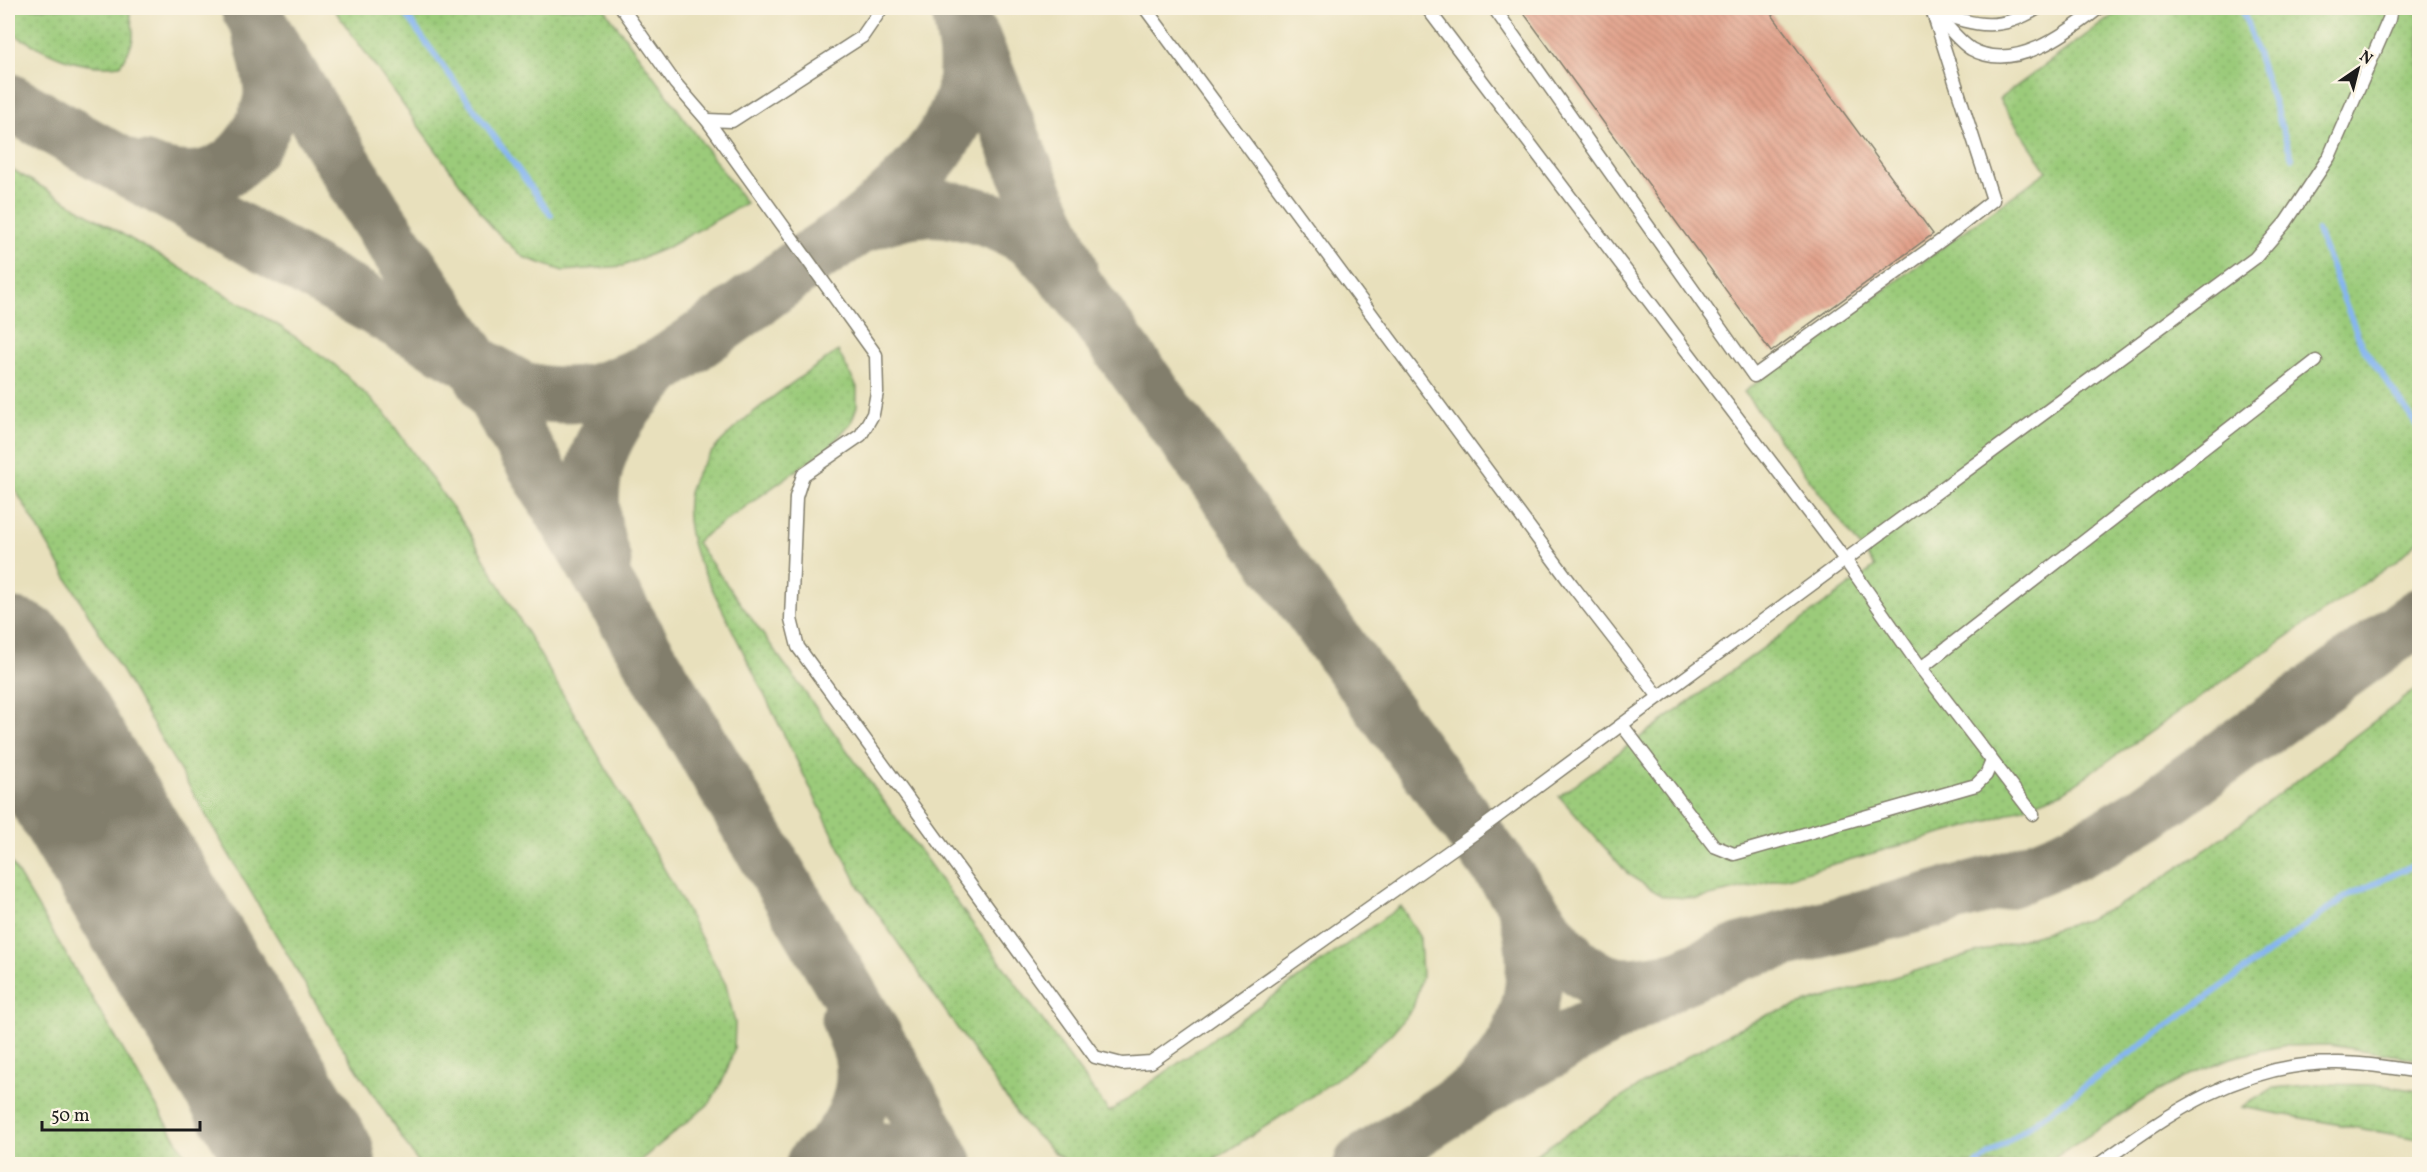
<svg xmlns="http://www.w3.org/2000/svg" width="2427" height="1172" font-family="Vollkorn,serif">
	<style>
		.grass { fill: url(#grass-dots); stroke: #5c744b; stroke-width: 1.5 }
		.lines { fill: none; stroke-linecap: round; stroke-linejoin: round }
		.stream { stroke: #85b5f0; stroke-width: 6 }
		.taxiway { stroke: #827e6c; stroke-width: 57 }
		.runway { stroke: #827e6c; stroke-width: 142 }
		.building { fill: url(#building-back-hatch) }
		.service-casing { stroke: #827e6c; stroke-width: 15 }
		.service { stroke: #fff; stroke-width: 12 }
	</style>
	<defs>
		<pattern id="grass-dots" width="8" height="8" patternUnits="userSpaceOnUse" patternTransform="scale(1.5)"><rect width="8" height="8" fill="#9bcb7a"/><path d="M2 2h.1M6 6h.1" fill="none" stroke="#85ae69" stroke-width="1.8" stroke-linecap="round"/></pattern>
		<pattern id="building-back-hatch" width="6" height="6" patternUnits="userSpaceOnUse" patternTransform="scale(1.5)"><rect width="6" height="6" fill="#e1a18b"/><path d="M-1 5l2 2M0 0l6 6M5-1l2 2" fill="none" stroke="#c08a77"/></pattern>
	</defs>
	<rect width="100%" height="100%" fill="#fcf5e5"/>
	<filter id="ink" filterUnits="userSpaceOnUse"><feTurbulence type="fractalNoise" baseFrequency=".0167" numOctaves="2"/><feDisplacementMap in="SourceGraphic" scale="12" xChannelSelector="R" yChannelSelector="G"/><feConvolveMatrix kernelMatrix="1 2 1 2 8 2 1 2 1" color-interpolation-filters="sRGB"/></filter>
	<filter id="wash" filterUnits="userSpaceOnUse"><feTurbulence type="fractalNoise" baseFrequency=".008" numOctaves="4" result="noise"/><feDisplacementMap in="SourceGraphic" scale="24" xChannelSelector="R" yChannelSelector="G"/><feGaussianBlur stdDeviation="1.35" result="paint"/><feColorMatrix in="noise" values="0 0 0 0 0 0 0 0 0 0 0 0 0 0 0 0 0 1.4 0 .05"/><feComposite in="paint" operator="in"/></filter>
	<g filter="url(#wash)">
		<rect width="100%" height="100%" fill="#e8e0bc"/>
		<!-- grass -->
		<g class="grass">
			<path d="M8 8H128C136 33 136 43 120 65 76 71 44 51 8 31Z"/>
			<polygon points="333,8 604,8 746,203 668,247 623,266 563,271 523,257 493,229"/>
			<polygon points="2123,8 2419,8 2420,539 2395,562 2063,792 1992,820 1758,885 1697,899 1662,896 1629,875 1559,796 1875,567 1744,392 2047,171 1999,99"/>
			<polygon points="8,167 281,327 335,365 384,412 466,527 670,879 726,985 735,1023 734,1050 725,1076 710,1103 636,1164 419,1164 337,1039 8,477"/>
			<path d="M838 351 857 387V406L851 423 829 447 696 542 1109 1112 1401 906 1420 938 1422 977 1413 1008 1390 1035 1349 1070 1302 1103 1211 1161 1197 1164H1071L1056 1154 1024 1124 859 887 696 556C689 535 685 515 689 493 701 439 795 382 838 351Z"/>
			<path d="M2419 687V1059L2329 1045 2281 1046 2231 1058 2191 1074 2149 1096 2045 1164H1521C1602 1112 1682 1052 1770 1014L2086 920 2129 900 2207 849Z"/>
			<polygon points="8,857 191,1164 8,1164"/>
			<polygon points="2317,1084 2383,1085 2419,1091 2419,1139 2242,1107 2273,1088"/>
		</g>
		<g class="lines">
			<!-- stream -->
			<g class="stream">
				<polyline points="401,8 551,215"/>
				<polyline points="2242,8 2292,158"/>
				<polyline points="2317,231 2362,346 2420,430"/>
				<polyline points="1977,1164 2344,898 2420,862"/>
			</g>
			<!-- taxiway -->
			<g class="taxiway">
				<polyline points="249,8 378,219 475,364 897,1075 945,1164"/>
				<polyline points="972,38 1023,165 1069,268"/>
				<path d="M8 101 522 390C580 403 611 390 663 365 711 333 758 298 804 263 822 249 843 238 861 224 902 190 950 147 964 93 971 64 965 36 959 8"/>
				<path d="M143 170C190 189 231 181 258 135 265 123 272 105 272 91 271 72 266 54 261 36"/>
				<path d="M861 225C879 218 898 211 918 209 955 205 1015 223 1042 249 1056 263 1068 279 1081 294L1524 901"/>
				<path d="M603 561C574 481 601 426 658 370"/>
				<path d="M1485 1082C1493 1073 1503 1064 1509 1054 1539 1006 1540 953 1524 901 1549 933 1574 979 1618 985 1636 988 1655 983 1673 980"/>
				<path d="M814 1164C849 1140 871 1097 862 1054 859 1042 853 1030 849 1018"/>
				<path d="M823 1164C858 1147 891 1145 926 1164"/>
				<polyline points="1362,1164 1479,1090 1677,979 1742,951 2010,879 2064,857 2107,836 2147,812 2420,616"/>
			</g>
			<!-- runway -->
			<polyline class="runway" points="8,669 305,1164"/>
		</g>
		<g id="blocks">
			<!-- building -->
			<polygon class="building" points="1520,8 1767,8 1933,234 1771,352"/>
		</g>
	</g>
	<g filter="url(#ink)">
		<use href="#blocks" fill-opacity="0" stroke="#827e6c" stroke-width="1.5"/>
		<g class="lines">
			<defs>
				<g id="service">
					<polyline points="622,8 675,83 707,120 876,355 877,392 873,414 861,435 803,475 796,497 791,619 798,647 1095,1057 1122,1064 1151,1062 1475,833 1659,697 1572,585 1145,8"/>
					<polyline points="1427,8 1846,561 1921,668 2033,814"/>
					<polyline points="1494,8 1754,376 1946,237 1993,200 1932,10"/>
					<path d="M1936 12C1978 26 1999 32 2038 8"/>
					<path d="M1935 13C1946 24 1958 41 1971 49 2014 73 2066 34 2099 8"/>
					<polyline points="707,120 732,121 862,37 882,8"/>
					<polyline points="1921,668 2316,361"/>
					<polyline points="1659,697 2255,258 2286,222 2329,157 2389,19 2391,8"/>
					<polyline points="1622,725 1714,846 1734,854 1976,785 1986,775 1992,761"/>
					<path d="M2099 1164C2172 1112 2239 1064 2333 1063 2361 1062 2392 1068 2420 1072"/>
				</g>
			</defs>
			<!-- service casing -->
			<use href="#service" class="service-casing"/>
			<!-- service -->
			<use href="#service" class="service"/>
		</g>
	</g>
	<!-- margin -->
	<rect width="2427" height="1172" fill="none" stroke="#fcf5e5" stroke-width="30"/>
	<!-- north arrow -->
	<g transform="translate(2358 69) rotate(35)" stroke="#fcf5e5" stroke-width="4.5" paint-order="stroke">
	<path d="M0-4.5L10 22L0 15L-10 22Z" fill="#1c1c1c"/>
	<text y="-9" font-size="16" font-weight="bold" text-anchor="middle" fill="#1c1c1c">N</text>
	</g>
	<!-- scale -->
	<path d="M42 1121v9h158v-9" fill="none" stroke="#1c1c1c" stroke-width="3"/>
	<text x="51" y="1121" font-size="18" fill="#1c1c1c" stroke="#fcf5e5" stroke-width="4.5" paint-order="stroke">50 m</text>
</svg>
